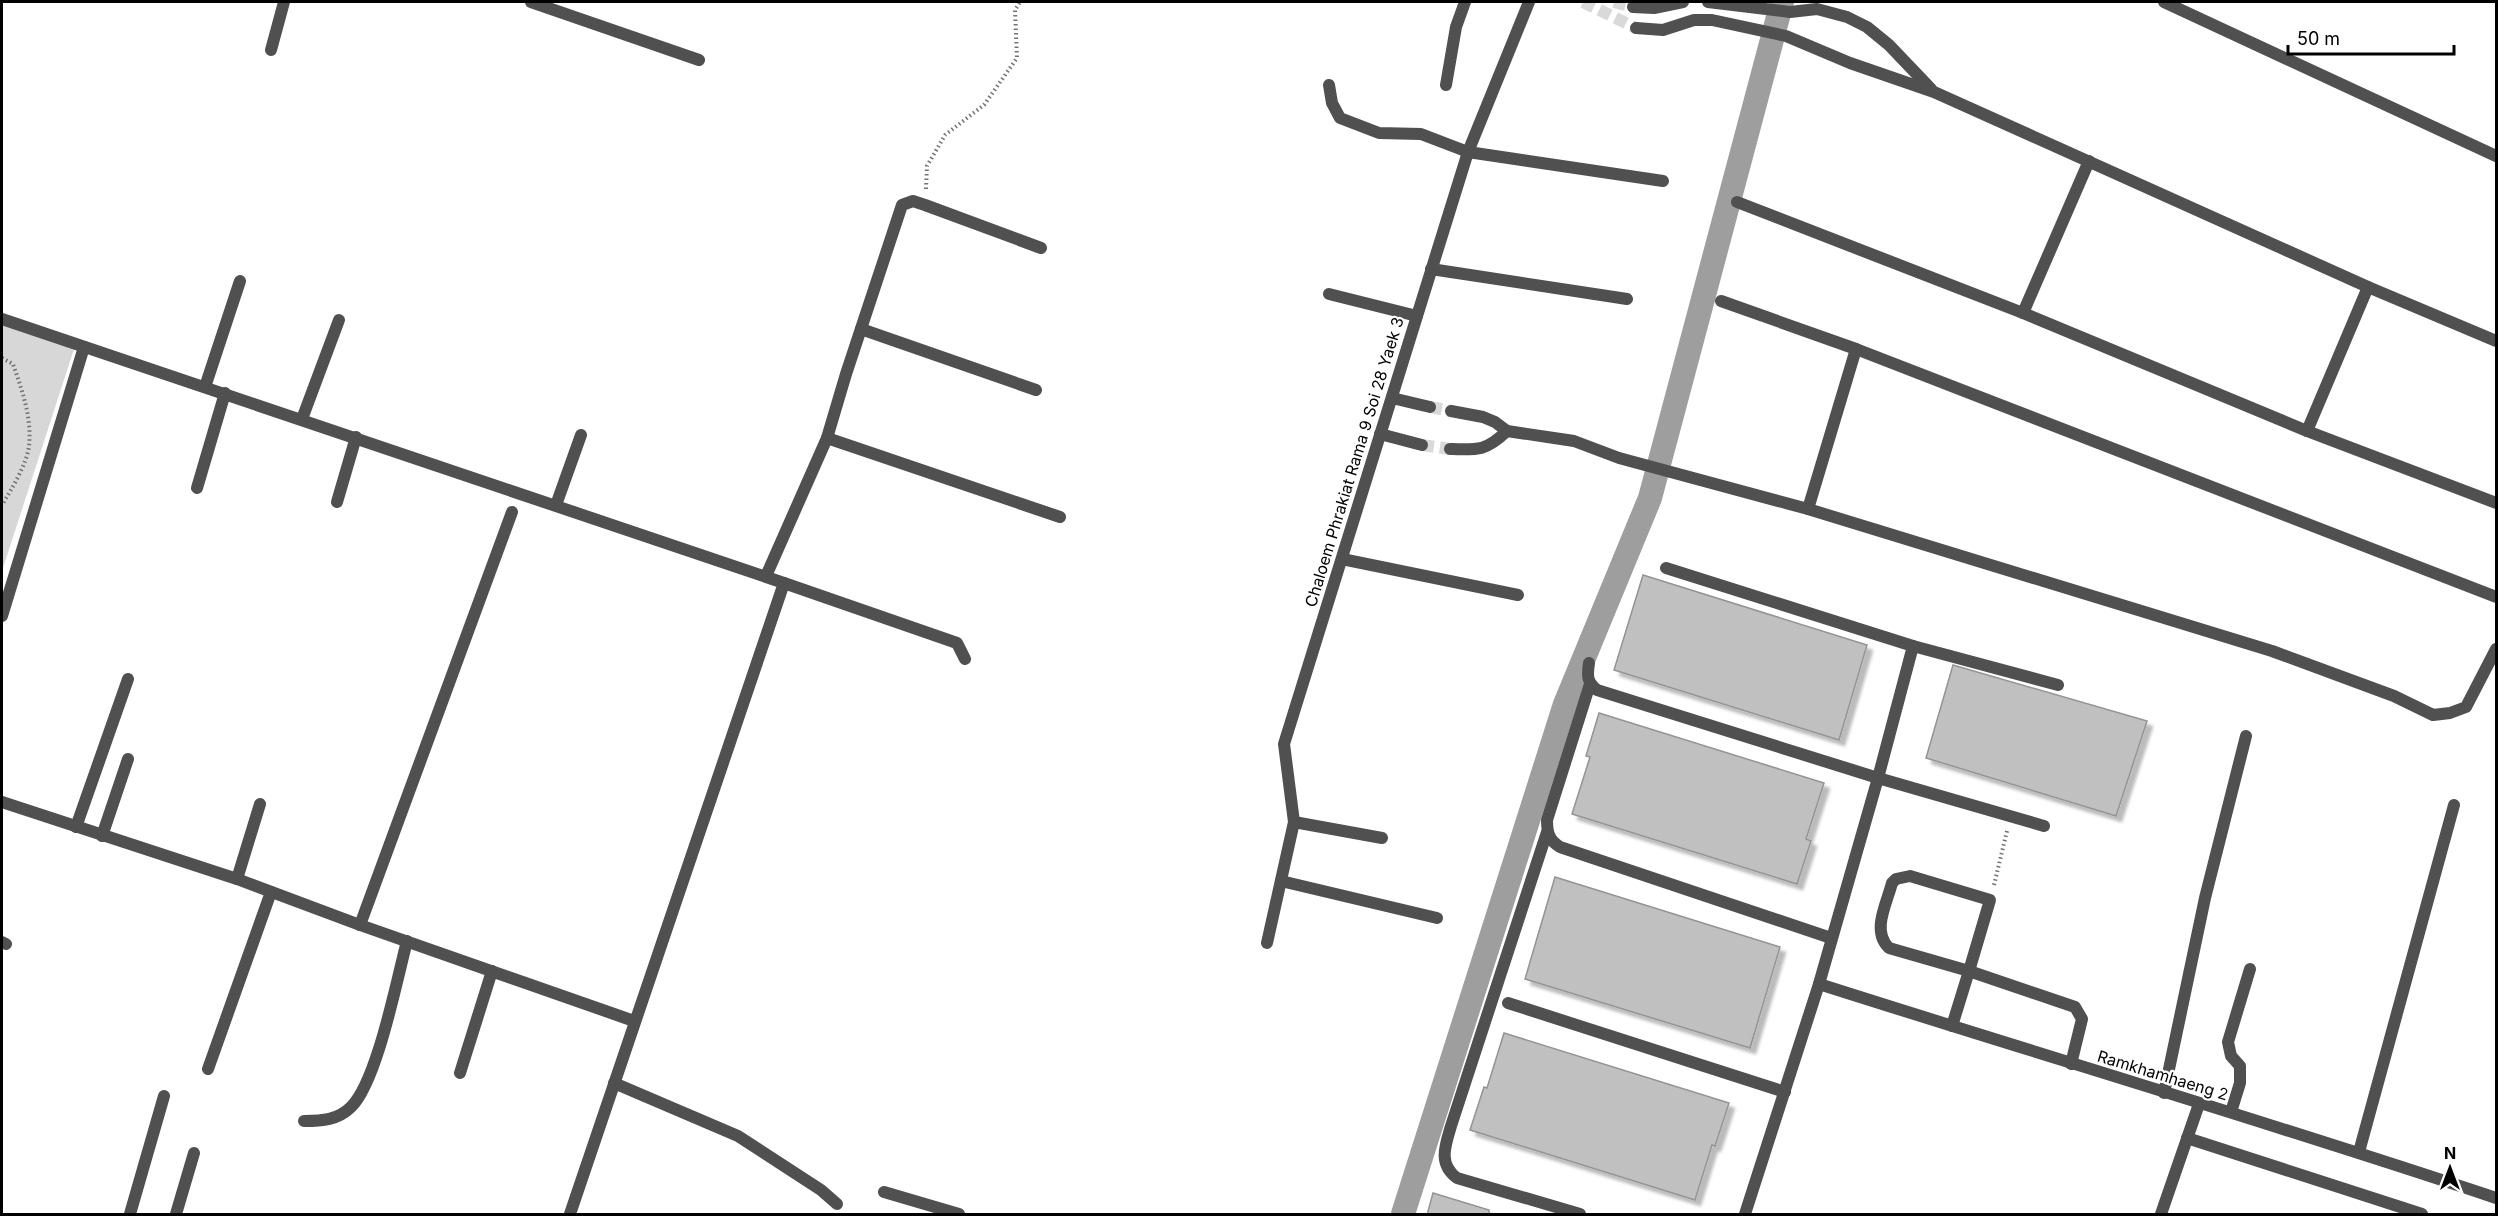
<svg xmlns="http://www.w3.org/2000/svg" width="2498" height="1216" font-family="Inter,sans-serif">
	<style>
		.green { fill: #d7d7d7 }
		.lines { fill: none; stroke-linecap: round; stroke-linejoin: round }
		.canal { stroke: #9e9e9e; stroke-width: 24 }
		.building { fill: #c0c0c0; stroke: #949494; stroke-width: 1.5; filter: url(#shadow) }
		.street-tunnel { stroke: #d9d9d9; stroke-width: 12; stroke-dasharray: 12 6; stroke-linecap: butt }
		.path { stroke: #727272; stroke-width: 4; stroke-dasharray: 1.5 3; stroke-linecap: butt }
		.lane { stroke: #505050; stroke-width: 12 }
		.street { stroke: #505050; stroke-width: 12 }
		.labels { text-anchor: middle; stroke-width: 4.5; stroke-linejoin: round; paint-order: stroke }
		.street-label { font-size: 16px; fill: #000; stroke: #fff }
	</style>
	<defs>
		<filter id="shadow"><feDropShadow dx="5.5" dy="5.5" stdDeviation="1.5" flood-color="#0004"/></filter>
	</defs>
	<rect width="100%" height="100%" fill="#fff"/>
	<!-- green -->
	<polygon class="green" points="2,321 75,346 2,571"/>
	<g class="lines">
		<!-- canal -->
		<polyline class="canal" points="1403,1214 1565,704 1650,498 1782,2"/>
	</g>
	<!-- building -->
	<g class="building">
		<polygon points="1643,575 1867,645 1839,740 1614,670"/>
		<polygon points="1953,665 2147,721 2116,816 1926,758"/>
		<polygon points="1599,713 1824,783 1806,839 1811,841 1797,884 1572,814 1590,757 1586,756"/>
		<polygon points="1555,877 1780,947 1750,1048 1525,979"/>
		<polygon points="1504,1033 1729,1103 1715,1146 1712,1145 1695,1200 1470,1130 1484,1087 1487,1088"/>
		<polygon points="1433,1193 1489,1210 1489,1215 1427,1215"/>
	</g>
	<g class="lines">
		<!-- street-tunnel -->
		<g class="street-tunnel">
			<polyline points="1583,2 1636,28"/>
			<polyline points="1614,2 1633,7"/>
			<polyline points="1430,407 1451,411"/>
			<polyline points="1422,445 1450,449"/>
		</g>
		<!-- path -->
		<g class="path">
			<polyline points="926,189 927,166 945,135 984,105 1017,58 1015,10 1020,2"/>
			<path d="M2 358 13 364C22 390 32 418 29 446 27 464 11 490 2 505"/>
			<polyline points="1994,885 2007,831"/>
		</g>
		<!-- lane -->
		<g class="lane">
			<polyline points="1329,294 1417,316"/>
			<polyline points="861,329 1036,390"/>
			<polyline points="205,387 240,281"/>
			<polyline points="827,438 1060,517"/>
			<polyline points="197,488 225,393"/>
			<polyline points="337,502 356,437"/>
			<polyline points="556,505 581,435"/>
			<polyline points="1342,559 1518,595"/>
			<polyline points="1294,822 1382,838"/>
			<polyline points="76,827 128,679"/>
			<polyline points="102,836 128,759"/>
			<path d="M1910 876 1990 900 1969 971 1889 948C1871 931 1887 903 1892 883L1896 879Z"/>
			<polyline points="237,879 260,804"/>
			<polyline points="360,925 512,512"/>
			<polyline points="2,942 6,944"/>
			<polyline points="1952,1026 1969,971 2075,1007 2082,1019 2071,1064"/>
			<polyline points="208,1069 271,892"/>
			<polyline points="460,1073 492,971"/>
			<polyline points="614,1083 738,1136 821,1190 837,1204"/>
			<path d="M304 1121C322 1121 338 1120 351 1107 377 1082 397 979 407 941"/>
			<polyline points="130,1214 164,1096"/>
			<polyline points="176,1214 194,1153"/>
		</g>
		<!-- street -->
		<g class="street">
			<polyline points="531,2 699,60"/>
			<polyline points="1708,2 1790,12 1817,9 1847,17 1867,27 1889,45 1931,89"/>
			<polyline points="2164,2 2496,156"/>
			<polyline points="1633,7 1654,8 1683,2"/>
			<polyline points="1636,28 1663,30 1694,20 1712,20 1786,36 1850,63 1934,92 2368,287 2496,341"/>
			<polyline points="271,50 284,2"/>
			<polyline points="1329,85 1332,103 1340,118 1379,133 1421,134 1468,152 1663,181"/>
			<polyline points="1446,85 1456,27 1465,2"/>
			<polyline points="1737,202 2023,313 2307,431 2496,503"/>
			<polyline points="1431,269 1627,299"/>
			<polyline points="1721,301 1856,349 2496,597"/>
			<polyline points="2023,313 2089,161"/>
			<polyline points="2,319 784,583 570,1214"/>
			<polyline points="1392,398 1430,407"/>
			<polyline points="1451,411 1483,417 1495,422 1507,431 1574,441 1619,458 1808,509 2272,651 2394,696 2433,715 2450,713 2466,707 2496,649"/>
			<polyline points="302,419 339,320"/>
			<polyline points="2307,431 2368,287"/>
			<polyline points="1380,434 1422,445"/>
			<path d="M1450 449C1478 450 1486 451 1507 431"/>
			<polyline points="1808,509 1856,349"/>
			<polyline points="1666,568 1913,646 1878,778 1819,984 1745,1214"/>
			<polyline points="766,576 827,438 846,374 902,205 913,201 925,205 1041,248"/>
			<polyline points="784,583 957,643 965,659"/>
			<polyline points="2,616 84,347"/>
			<polyline points="1913,646 2058,685"/>
			<path d="M1589 663C1587 676 1587 682 1597 690L1878 778 2044 826"/>
			<path d="M1590 684 1547 820C1547 833 1549 840 1560 847L1831 938"/>
			<polyline points="2,802 237,879 360,925 634,1021"/>
			<path d="M1547 832 1451 1126C1445 1146 1438 1164 1457 1178L1580 1214"/>
			<polyline points="1281,881 1437,918"/>
			<polyline points="1267,943 1294,822 1284,744 1468,152 1529,2"/>
			<path d="M1819 984C2045 1056 2272 1123 2496 1198"/>
			<polyline points="1508,1003 1785,1092"/>
			<polyline points="2164,1093 2205,898 2246,736"/>
			<polyline points="2231,1112 2240,1083 2240,1066 2231,1056 2228,1042 2250,969"/>
			<polyline points="2187,1138 2422,1214"/>
			<polyline points="2359,1152 2454,805"/>
			<polyline points="884,1192 959,1214"/>
			<polyline points="2161,1214 2199,1104"/>
		</g>
	</g>
	<g class="labels">
		<!-- street labels -->
		<g class="street-label">
			<text transform="translate(1354 462) rotate(-73)" y="6">Chaloem Phrakiat Rama 9 Soi 28 Yaek 3</text>
			<text transform="translate(2163 1075) rotate(17)" y="6">Ramkhamhaeng 2</text>
		</g>
	</g>
	<!-- border -->
	<rect width="2498" height="1216" fill="none" stroke="#000000" stroke-width="6"/>
	<!-- north arrow -->
	<g transform="translate(2450 1168)" stroke="#ffffff" stroke-width="4.5" paint-order="stroke">
	<path d="M0-4.5L10 22L0 15L-10 22Z" fill="#000000"/>
	<text y="-9" font-size="16" font-weight="bold" text-anchor="middle" fill="#000000">N</text>
	</g>
	<!-- scale -->
	<path d="M2288 45v9h166v-9" fill="none" stroke="#000000" stroke-width="3"/>
	<text x="2297" y="45" font-size="18" fill="#000000" stroke="#ffffff" stroke-width="4.5" paint-order="stroke">50 m</text>
</svg>
